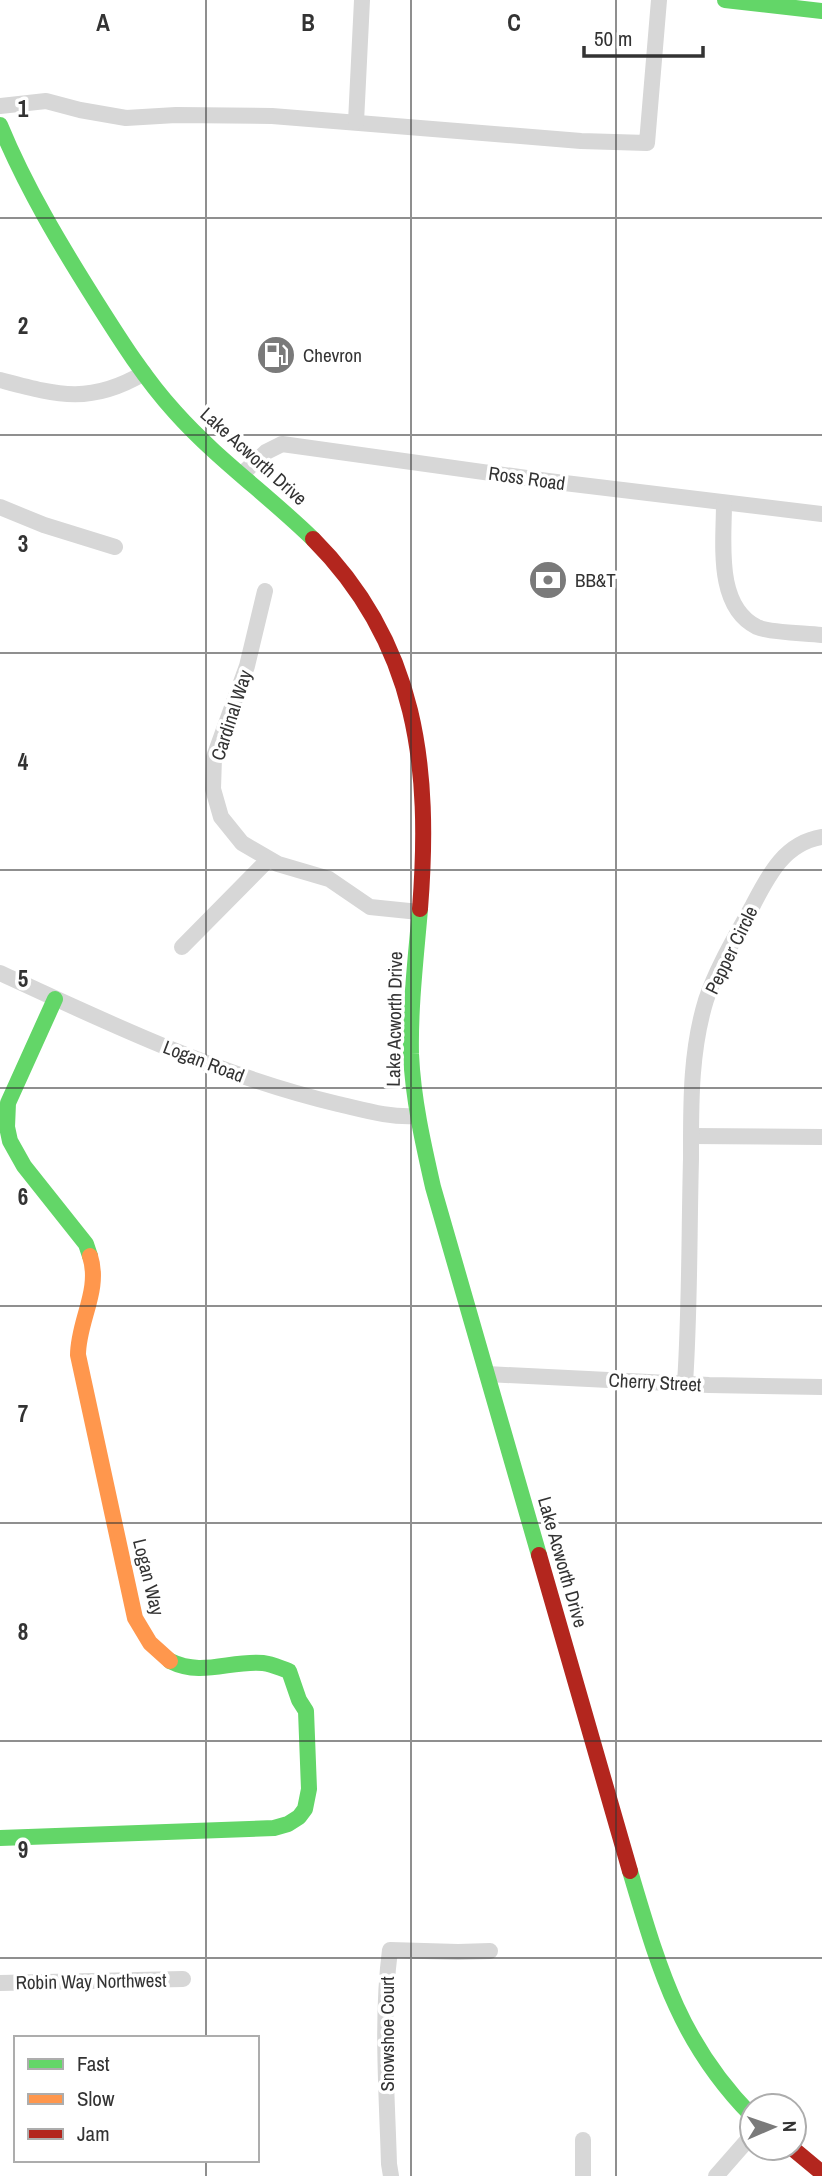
<svg xmlns="http://www.w3.org/2000/svg" width="822" height="2176" font-family="'Archivo Narrow',sans-serif">
	<style>
		.lines { fill: none; stroke-linecap: round; stroke-linejoin: round }
		.street { stroke: #d7d7d7; stroke-width: 16 }
		.fast { stroke: #63d668; stroke-width: 16 }
		.slow { stroke: #ff974d; stroke-width: 16 }
		.jam { stroke: #b3261e; stroke-width: 16 }
		.grid { fill: none; stroke: #333; stroke-width: 2; stroke-opacity: 0.55 }
		.labels { text-anchor: middle; stroke-width: 7; stroke-linejoin: round; paint-order: stroke }
		.poi-label { font-size: 19px; fill: #333; stroke: #fff; text-anchor: start }
		.street-label { font-size: 19px; fill: #333; stroke: #fff }
		.grid-label { font-size: 23px; text-anchor: middle; font-weight: bold; fill: #333; stroke: #fff; stroke-width: 7; stroke-linejoin: round; paint-order: stroke }
	</style>
	<rect width="100%" height="100%" fill="#fff"/>
	<g class="lines">
		<!-- street -->
		<g class="street">
			<polyline points="0,106 46,101 80,110 126,118 176,115 272,116 581,141 647,143 659,0"/>
			<polyline points="356,122 362,0"/>
			<path d="M0 380C57 395 90 405 144 373"/>
			<polyline points="242,474 266,452 282,444 548,481 822,514"/>
			<path d="M724 503C724 542 715 606 757 627 770 633 807 633 822 635"/>
			<polyline points="0,507 44,525 115,547"/>
			<polyline points="265,591 247,666 214,757 213,789 221,817 242,843 278,864 329,879 370,907 419,912"/>
			<polyline points="182,947 268,860"/>
			<path d="M0 973C110 1024 220 1076 338 1104 364 1110 390 1118 417 1116"/>
			<polyline points="691,1136 822,1137"/>
			<polyline points="487,1374 709,1385 822,1387"/>
			<path d="M685 1383C690 1309 689 1234 691 1159 691 1106 690 1052 706 1000 717 967 736 936 753 905 769 874 785 843 822 837"/>
			<polyline points="0,1983 183,1979"/>
			<polyline points="583,2140 583,2176"/>
			<path d="M391 2176 389 2164C387 2094 381 2020 390 1950L458 1952 490 1951"/>
			<polyline points="716,2176 752,2135"/>
		</g>
		<!-- fast -->
		<g class="fast">
			<polyline points="725,0 822,11"/>
			<path d="M0 125C26 188 61 246 97 303 121 341 145 379 175 412 217 459 268 495 313 539"/>
			<path d="M420 909C416 957 410 1006 411 1054 413 1099 423 1143 433 1187L539 1555"/>
			<polyline points="55,999 8,1103 7,1127 10,1141 24,1166 86,1244 90,1256"/>
			<path d="M0 1838 274 1828 288 1824 299 1817 305 1809 309 1789 306 1711 299 1700 289 1671C280 1668 272 1664 263 1663 230 1660 202 1677 170 1661"/>
			<path d="M630 1871C659 1968 679 2042 752 2116"/>
		</g>
		<!-- slow -->
		<path class="slow" d="M90 1256C101 1290 78 1321 78 1355L135 1618 150 1643 170 1661"/>
		<!-- jam -->
		<g class="jam">
			<path d="M313 539C418 644 431 768 420 909"/>
			<polyline points="539,1555 630,1871"/>
			<polyline points="792,2148 822,2173"/>
		</g>
	</g>
	<!-- grid -->
	<path class="grid" d="M206 0V2038M411 0V2176M616 0V2176M0 218H822M0 435H822M0 653H822M0 870H822M0 1088H822M0 1306H822M0 1523H822M0 1741H822M0 1958H822M206 2160V2176"/>
	<!-- icons -->
	<defs>
		<symbol id="fuel-disc" viewBox="-11 -11 22 22"><circle r="9.5" fill="#7a7a7a" stroke="#fff"/><path d="M-5.5-6h7V0h2V4h1.3V-2.5L3-4.5l.8-.8L6-3V5H2.5V1h-1V6h-7ZM-4.2-4.7v3.2H.2V-4.7Z" fill="#fff"/></symbol>
		<symbol id="bank-disc" viewBox="-11 -11 22 22"><circle r="9.5" fill="#7a7a7a" stroke="#fff"/><path d="M-6-4H6V4H-6ZM0-2.3a2.3 2.3 0 1 0 0 4.6a2.3 2.3 0 1 0 0-4.6Z" fill="#fff"/></symbol>
	</defs>
	<g fill-rule="evenodd">
		<use href="#fuel-disc" x="254" y="333" width="44" height="44"/>
		<use href="#bank-disc" x="526" y="558" width="44" height="44"/>
	</g>
	<g class="labels">
		<!-- poi labels -->
		<g class="poi-label">
			<text x="303" y="362">Chevron</text>
			<text x="575" y="587">BB&amp;T</text>
		</g>
		<!-- street labels -->
		<g class="street-label">
			<text transform="translate(254 456) rotate(42)" y="7">Lake Acworth Drive</text>
			<text transform="translate(527 478) rotate(8)" y="7">Ross Road</text>
			<text transform="translate(231 715) rotate(-72)" y="7">Cardinal Way</text>
			<text transform="translate(731 950) rotate(-64)" y="7">Pepper Circle</text>
			<text transform="translate(394 1019) rotate(-89)" y="7">Lake Acworth Drive</text>
			<text transform="translate(204 1061) rotate(21)" y="7">Logan Road</text>
			<text transform="translate(655 1382) rotate(3)" y="7">Cherry Street</text>
			<text transform="translate(563 1562) rotate(74)" y="7">Lake Acworth Drive</text>
			<text transform="translate(149 1577) rotate(76)" y="7">Logan Way</text>
			<text transform="translate(91 1981) rotate(-1)" y="7">Robin Way Northwest</text>
			<text transform="translate(387 2034) rotate(-90)" y="7">Snowshoe Court</text>
		</g>
	</g>
	<g class="grid-label">
		<text x="103" y="31">A</text>
		<text x="308" y="31">B</text>
		<text x="514" y="31">C</text>
		<text x="23" y="117">1</text>
		<text x="23" y="334">2</text>
		<text x="23" y="552">3</text>
		<text x="23" y="770">4</text>
		<text x="23" y="987">5</text>
		<text x="23" y="1205">6</text>
		<text x="23" y="1422">7</text>
		<text x="23" y="1640">8</text>
		<text x="23" y="1858">9</text>
	</g>
	<!-- legend -->
	<rect x="14" y="2036" width="245" height="126" fill="#ffffff" stroke="#adadad" stroke-width="2"/>
	<rect x="28" y="2059" width="35" height="10" fill="#63d668" stroke="#adadad" stroke-width="2"/>
	<text x="77" y="2071" font-size="21" fill="#333333">Fast</text>
	<rect x="28" y="2094" width="35" height="10" fill="#ff974d" stroke="#adadad" stroke-width="2"/>
	<text x="77" y="2106" font-size="21" fill="#333333">Slow</text>
	<rect x="28" y="2129" width="35" height="10" fill="#b3261e" stroke="#adadad" stroke-width="2"/>
	<text x="77" y="2141" font-size="21" fill="#333333">Jam</text>
	<!-- north arrow -->
	<g transform="translate(773 2127) rotate(88)"><circle r="33" fill="#ffffff" stroke="#adadad" stroke-width="2"/>
	<path d="M0-5L12 26L0 18L-12 26Z" fill="#7a7a7a"/>
	<text y="-10" font-size="19" font-weight="bold" text-anchor="middle" fill="#333333">N</text>
	</g>
	<!-- scale -->
	<path d="M584 46v10h119v-10" fill="none" stroke="#333333" stroke-width="3.5"/>
	<text x="594" y="46" font-size="21" fill="#333333" stroke="#ffffff" stroke-width="5" paint-order="stroke">50 m</text>
</svg>
